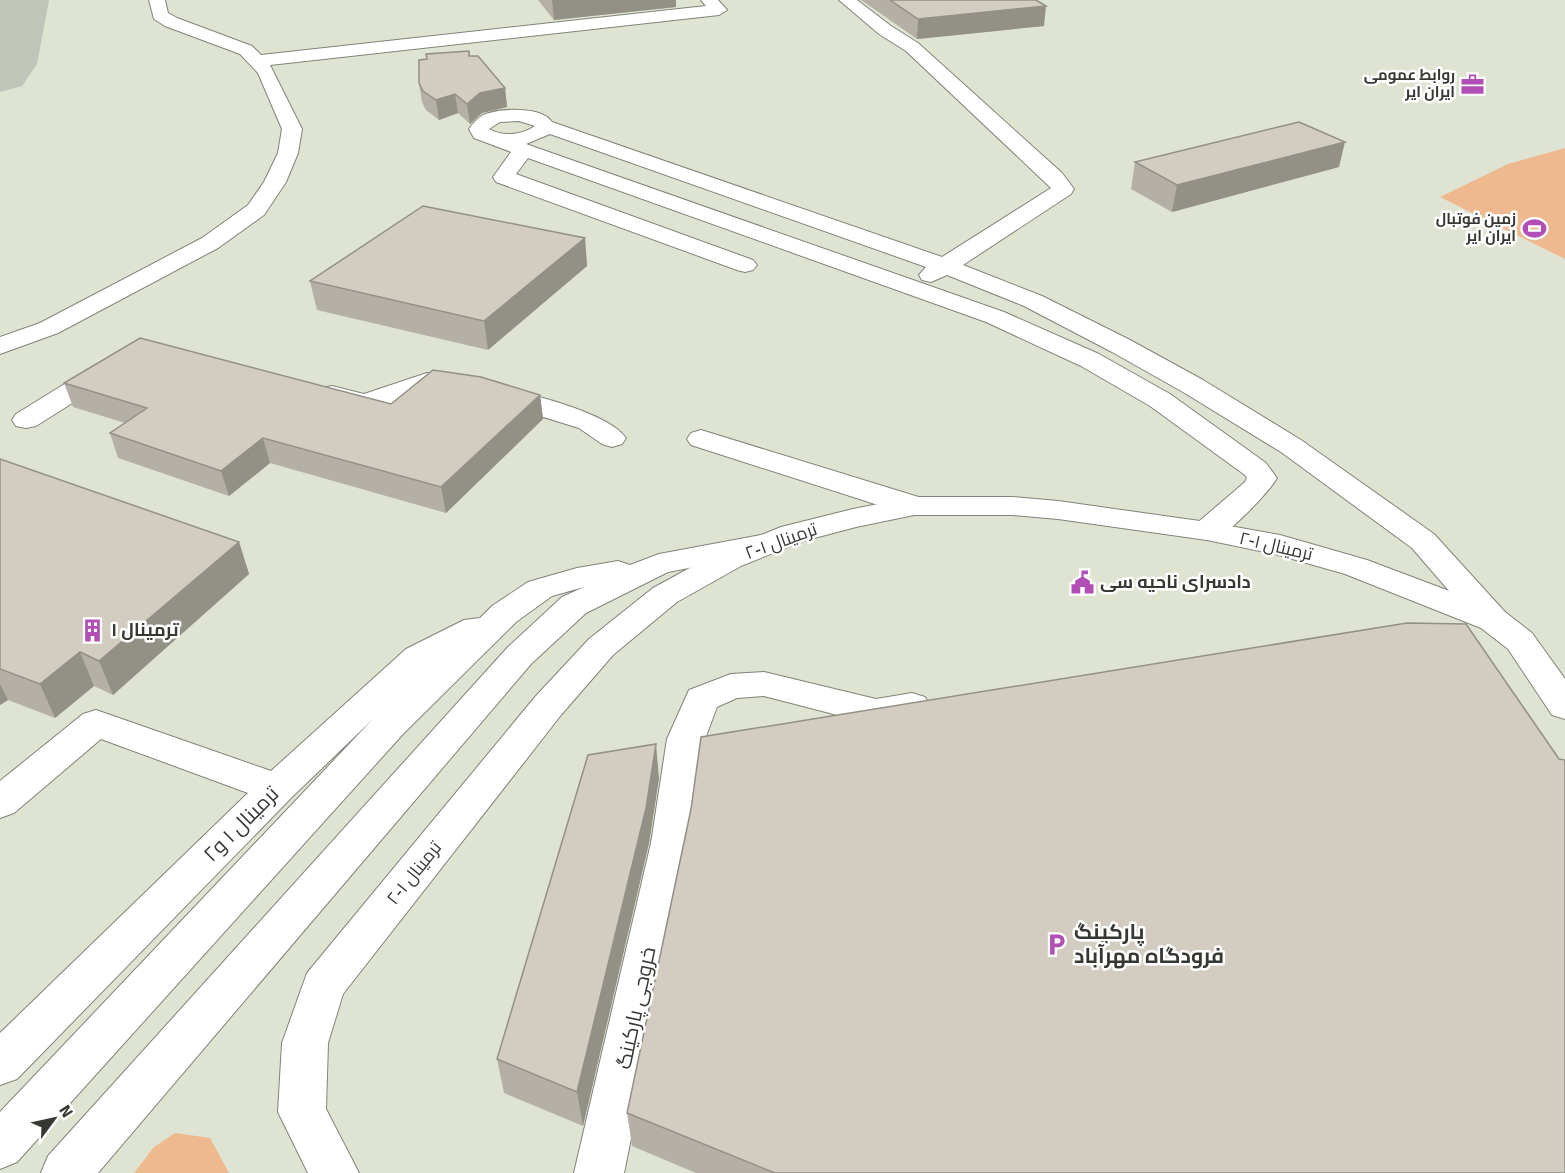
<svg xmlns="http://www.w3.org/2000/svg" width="1565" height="1173" font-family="Signika,Cairo,sans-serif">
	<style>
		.built { fill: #dee4d1 }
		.green { fill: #eeb98f }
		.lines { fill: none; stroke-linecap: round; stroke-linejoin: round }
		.taxiway { fill: #c0c4b9; fill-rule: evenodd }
		.minor-casing { stroke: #808479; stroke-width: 2 }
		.major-casing { stroke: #808479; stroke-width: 2 }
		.minor { fill: #fff; fill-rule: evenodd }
		.major { fill: #fff; fill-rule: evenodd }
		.wall { fill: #b5b0a5 }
		.shaded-wall { fill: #939086 }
		.building { fill: #d2cdc0; stroke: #939086; stroke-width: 1.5 }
		.labels { text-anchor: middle; stroke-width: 5; stroke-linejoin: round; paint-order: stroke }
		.far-poi-label { font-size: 15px; font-weight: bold; fill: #363833; stroke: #fff; text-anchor: end }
		.street-label { font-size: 18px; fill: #363833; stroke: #fff }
		.poi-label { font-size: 18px; font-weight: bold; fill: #363833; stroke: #fff; text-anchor: start }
		.near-street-label { font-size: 21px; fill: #363833; stroke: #fff }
		.near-poi-label { font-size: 21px; font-weight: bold; fill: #363833; stroke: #fff; text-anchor: start }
	</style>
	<rect width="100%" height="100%" fill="#eaefe2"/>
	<!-- built -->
	<rect class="built" x="0" y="0" width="1565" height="1173"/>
	<!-- green -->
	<g class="green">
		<polygon points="1565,148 1565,259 1440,197 1508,164"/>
		<polygon points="175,1133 210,1138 229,1173 134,1173 154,1147"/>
	</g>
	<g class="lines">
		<!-- taxiway -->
		<polygon class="taxiway" points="0,0 49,0 37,64 22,86 0,92"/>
		<defs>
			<g id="minor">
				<polygon points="149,0 165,0 168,13 177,18 252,46 261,55 706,6 701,0 718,0 727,10 719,15 270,65 302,129 298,153 286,182 264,215 218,248 58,333 0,354 0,337 40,323 202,238 248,205 264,182 278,153 282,129 258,73 240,54 165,26 154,19"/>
				<path d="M839 0H857L891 26 918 43 1062 173 1074 189 1071 194 963 265 1042 296 1130 340 1203 380 1301 440 1434 534 1505 612 1510 620 1505 628 1493 631 1481 628 1412 548 1281 452 1183 392 1112 352 1024 306 947 275 931 282 922 280 919 275 926 267 550 134 526 144 1004 312 1099 354 1170 394 1266 463 1277 478C1269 492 1229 534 1215 538 1208 541 1203 539 1196 538L1191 531 1196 524 1245 482 1247 478 1245 475 1150 406 1081 366 986 322 528 158 516 174 753 260 757 265 753 270 745 272 737 270 496 182 493 177 511 152 474 138 469 129C473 123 477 119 483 115 499 108 542 106 552 122L942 257 1051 188 906 51 879 34ZM519 121 535 126C522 135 503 137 489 129L500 122Z"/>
				<polygon points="106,362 115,364 119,370 115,376 36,426 26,428 16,426 12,420 16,414 97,364"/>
				<path d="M427 373C470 380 603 404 626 438L622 444 612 447 602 444 579 428 485 399 429 390 398 402 364 410 322 400 318 394 322 388 332 386 364 394Z"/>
				<polygon points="701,430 925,499 929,506 925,513 914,515 903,513 691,445 687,439 691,433"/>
				<polygon points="761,535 772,538 777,545 772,552 668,572 586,613 531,664 98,1173 41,1173 48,1156 507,648 562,597 584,587 552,596 516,622 403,734 17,1162 0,1169 0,1112 373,719 291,798 17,1079 0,1085 0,1033 248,793 101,739 14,813 0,818 0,781 83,714 96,710 271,771 406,649 464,620 480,618 492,606 528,582 577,568 618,561 630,565 659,554"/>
				<polygon points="764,672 876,699 912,693 925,697 930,706 925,715 876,725 764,696 737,698 717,707 705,739 691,843 624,1173 574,1173 651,843 667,739 689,690 731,674"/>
			</g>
			<polygon id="major" points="914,497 1012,497 1058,501 1207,522 1280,535 1367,560 1505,612 1532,633 1565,679 1565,719 1552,715 1508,649 1481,628 1345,574 1275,554 1207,540 1058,519 1012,515 914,515 856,527 803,541 741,566 677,602 613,655 561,715 343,994 328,1043 326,1109 359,1173 308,1173 278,1112 282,1043 307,973 535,697 589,639 653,588 719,552 781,527 853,509"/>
		</defs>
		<!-- minor casing -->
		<use href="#minor" class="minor-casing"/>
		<!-- major casing -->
		<use href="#major" class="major-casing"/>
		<!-- minor -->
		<use href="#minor" class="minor"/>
		<!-- major -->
		<use href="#major" class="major"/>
	</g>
	<!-- wall -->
	<g class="wall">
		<polygon points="538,0 676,0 676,7 554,20"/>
		<polygon points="861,0 1036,0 1044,26 917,39"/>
		<polygon points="469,51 470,56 505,88 507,107 482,113 470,124 458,113 439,120 426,110 422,102 419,83 427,59"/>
		<polygon points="1135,162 1339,167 1172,212 1131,189"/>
		<polygon points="585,238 587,266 488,350 317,310 310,281"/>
		<polygon points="64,383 391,404 540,395 543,419 446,513 270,463 229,496 118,458 110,433 125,423 73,407"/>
		<polygon points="0,459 239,542 249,574 113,695 94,686 55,718 8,700 0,705"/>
		<polygon points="659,778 649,843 583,1126 504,1093 497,1059"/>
		<polygon points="627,1113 1565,1173 696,1173 632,1146"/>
	</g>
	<!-- shaded-wall -->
	<g class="shaded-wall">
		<polygon points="552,0 676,0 676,7 554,20"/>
		<polygon points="1046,6 1044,26 917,39 918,19"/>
		<polygon points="505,88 507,107 482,113 470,124 467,104 480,93"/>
		<polygon points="455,94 458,113 439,120 436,100"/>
		<polygon points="1345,142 1339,167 1172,212 1177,185"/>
		<polygon points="585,238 587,266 488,350 484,321"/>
		<polygon points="540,395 543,419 446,513 441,487"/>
		<polygon points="263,438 270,463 229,496 221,471"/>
		<polygon points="239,542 249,574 113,695 99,661"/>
		<polygon points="80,652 94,686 55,718 40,684"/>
		<polygon points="0,684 8,700 0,705"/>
		<polygon points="656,744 659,778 649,843 583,1126 577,1092"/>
	</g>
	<!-- building -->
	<g class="building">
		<polygon points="890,0 1036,0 1046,6 918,19"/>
		<polygon points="469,51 469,56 478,56 505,88 480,93 467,104 455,94 436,100 423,91 419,83 419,60 427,59 426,54"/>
		<polygon points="1299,122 1345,142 1177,185 1135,162"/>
		<polygon points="423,206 585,238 484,321 310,281"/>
		<polygon points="140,338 391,404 433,370 481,377 540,395 441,487 263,438 221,471 110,433 147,408 64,383"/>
		<polygon points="0,459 239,542 99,661 80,652 40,684 0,669"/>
		<polygon points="1407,623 1466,624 1559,759 1565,760 1565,1173 775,1173 627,1113 691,809 701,737"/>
		<polygon points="656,744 646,808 577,1092 497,1059 588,755"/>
	</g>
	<!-- icons -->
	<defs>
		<symbol id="office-bare" viewBox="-9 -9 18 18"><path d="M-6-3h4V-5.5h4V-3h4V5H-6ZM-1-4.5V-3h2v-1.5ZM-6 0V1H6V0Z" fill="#b14fb7" stroke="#fff" stroke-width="2.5" paint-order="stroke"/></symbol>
		<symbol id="stadium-bare" viewBox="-9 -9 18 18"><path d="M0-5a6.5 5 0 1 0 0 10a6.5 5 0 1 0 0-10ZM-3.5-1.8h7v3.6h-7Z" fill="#b14fb7" stroke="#fff" stroke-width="2.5" paint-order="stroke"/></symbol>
		<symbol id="civic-bare" viewBox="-9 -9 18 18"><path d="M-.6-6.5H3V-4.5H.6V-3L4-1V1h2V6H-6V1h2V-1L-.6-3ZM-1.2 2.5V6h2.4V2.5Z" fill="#b14fb7" stroke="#fff" stroke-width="2.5" paint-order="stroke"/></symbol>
		<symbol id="building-bare" viewBox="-9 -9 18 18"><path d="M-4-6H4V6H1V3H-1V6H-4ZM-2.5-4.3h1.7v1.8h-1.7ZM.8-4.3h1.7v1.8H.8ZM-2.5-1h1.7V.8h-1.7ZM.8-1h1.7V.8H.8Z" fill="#b14fb7" stroke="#fff" stroke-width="2.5" paint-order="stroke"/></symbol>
		<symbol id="parking-bare" viewBox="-9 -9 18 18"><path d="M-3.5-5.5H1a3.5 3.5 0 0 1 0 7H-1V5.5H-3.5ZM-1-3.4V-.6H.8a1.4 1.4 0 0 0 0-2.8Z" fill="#b14fb7" stroke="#fff" stroke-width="2.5" paint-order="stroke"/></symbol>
	</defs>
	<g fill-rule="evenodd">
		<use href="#office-bare" x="1456" y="68" width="33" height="33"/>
		<use href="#stadium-bare" x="1518" y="212" width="33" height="33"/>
		<use href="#civic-bare" x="1066" y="566" width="33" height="33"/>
		<use href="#building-bare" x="76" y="614" width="33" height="33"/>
		<use href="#parking-bare" x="1040" y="928" width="33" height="33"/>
	</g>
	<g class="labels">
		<!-- far-poi labels -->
		<g class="far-poi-label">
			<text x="1455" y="80">روابط عمومی<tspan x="1455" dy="17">ایران ایر</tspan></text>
			<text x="1516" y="224">زمین فوتبال<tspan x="1516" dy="17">ایران ایر</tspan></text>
		</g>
		<!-- street labels -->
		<g class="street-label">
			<text transform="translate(781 541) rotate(-20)" y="6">ترمینال ۱-۲</text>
			<text transform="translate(1276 546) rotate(13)" y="6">ترمینال ۱-۲</text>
			<text transform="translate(414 873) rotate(-51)" y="6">ترمینال ۱-۲</text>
		</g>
		<!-- poi labels -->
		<g class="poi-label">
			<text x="1100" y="588">دادسرای ناحیه سی</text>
			<text x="111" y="636">ترمینال ۱</text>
		</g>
		<!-- near-street labels -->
		<g class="near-street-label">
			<text transform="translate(241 824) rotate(-45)" y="7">ترمینال ۱ و۲</text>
			<text transform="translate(636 1008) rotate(-78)" y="7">خروجی پارکینگ</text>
		</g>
		<!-- near-poi labels -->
		<g class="near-poi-label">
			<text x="1074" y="939">پارکینگ<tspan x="1074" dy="24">فرودگاه مهرآباد</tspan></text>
		</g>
	</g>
	<!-- north arrow -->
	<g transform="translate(54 1119) rotate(57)" stroke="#ffffff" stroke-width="4.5" paint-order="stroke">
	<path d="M0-4.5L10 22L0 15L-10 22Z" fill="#363833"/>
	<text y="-9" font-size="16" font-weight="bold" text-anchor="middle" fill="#363833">N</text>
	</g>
</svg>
